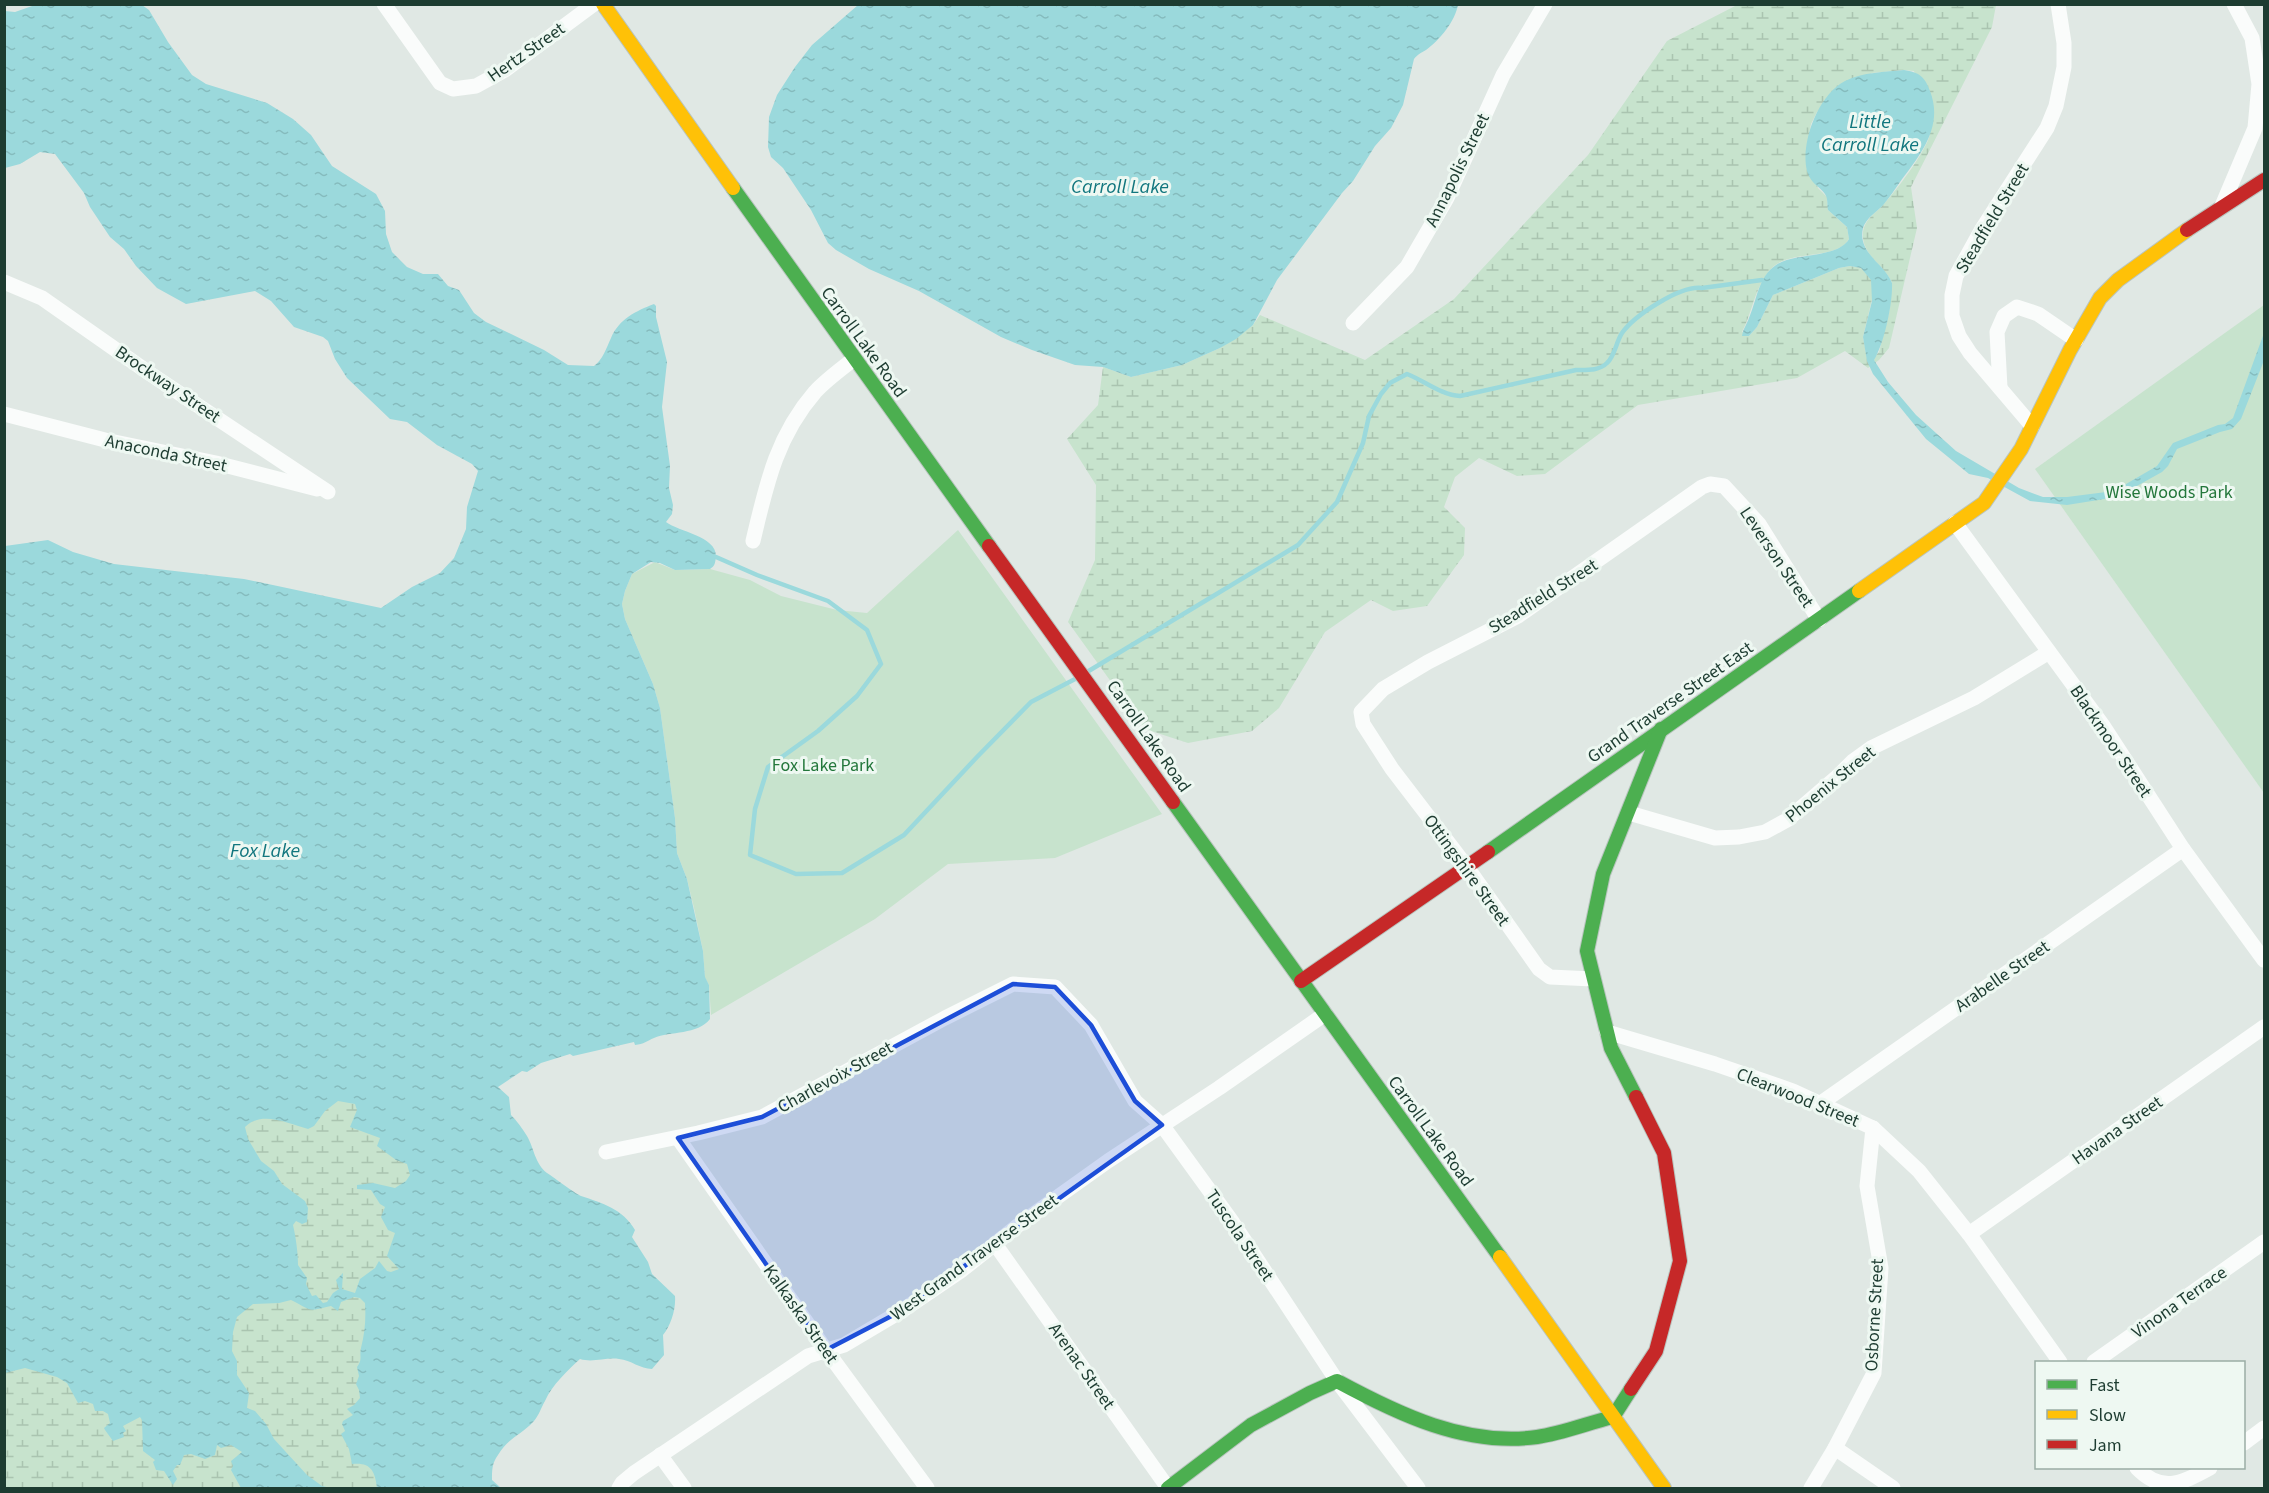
<svg xmlns="http://www.w3.org/2000/svg" width="2269" height="1493" font-family="'Source Sans 3',sans-serif">
	<style>
		.wetland { fill: url(#wetland-marsh); fill-rule: evenodd }
		.green { fill: #c7e3cd }
		.water { fill: url(#water-ripples); fill-rule: evenodd }
		.lines { fill: none; stroke-linecap: round; stroke-linejoin: round }
		.stream { stroke: #9bd9dc; stroke-width: 4.5 }
		.fast-casing { stroke: #b9c5bf; stroke-width: 16 }
		.slow-casing { stroke: #b9c5bf; stroke-width: 16 }
		.jam-casing { stroke: #b9c5bf; stroke-width: 16 }
		.street { stroke: #fafcfb; stroke-width: 15 }
		.fast { stroke: #4caf50; stroke-width: 14 }
		.slow { stroke: #ffc107; stroke-width: 14 }
		.jam { stroke: #c62828; stroke-width: 14 }
		.marked { fill: #1d4ed8; fill-opacity: 0.2; stroke: #1d4ed8; stroke-width: 4.5; stroke-linejoin: round }
		.labels { text-anchor: middle; stroke-width: 6; stroke-linejoin: round; paint-order: stroke }
		.street-label { font-size: 18px; fill: #1d3c31; stroke: #eef8f2 }
		.park-label { font-size: 18px; fill: #23773b; stroke: #eef8f2 }
		.water-label { font-size: 20px; font-style: italic; fill: #11767e; stroke: #eef8f2 }
	</style>
	<defs>
		<pattern id="wetland-marsh" width="20" height="14" patternUnits="userSpaceOnUse" patternTransform="scale(1.5)"><rect width="20" height="14" fill="#c7e3cd"/><path d="M1 5h8M5 5V1M11 12h8M15 12V8" fill="none" stroke="#aac4b0"/></pattern>
		<pattern id="water-ripples" width="26" height="14" patternUnits="userSpaceOnUse" patternTransform="scale(1.5)"><rect width="26" height="14" fill="#9bd9dc"/><path d="M2 4q2-2 4 0t4 0M15 11q2-2 4 0t4 0" fill="none" stroke="#85bbbd"/></pattern>
	</defs>
	<rect width="100%" height="100%" fill="#e0e8e4"/>
	<!-- wetland -->
	<g class="wetland">
		<path d="M1737 5H1996L1992 27 1911 187 1917 228 1889 348 1879 360 1868 368 1845 351 1797 378 1638 405 1545 474 1517 476 1479 458 1455 477 1444 507 1465 528 1464 555 1427 606 1393 611 1371 600 1325 632 1279 708 1252 731 1188 743 1145 729 1068 622 1095 560 1096 485 1067 439 1098 405 1103 367 1131 377 1182 365 1220 348 1253 325 1260 315 1365 360 1454 299 1588 155 1667 41ZM1904 70 1914 71C1917 83 1931 124 1930 134 1927 150 1894 194 1881 207 1874 214 1864 221 1863 232 1861 256 1885 265 1892 283L1889 313 1879 352 1868 363 1863 337 1874 291 1872 280 1861 268 1850 266 1839 268 1773 295 1757 327 1749 336 1742 332C1753 311 1755 285 1772 268 1790 249 1836 261 1849 239L1847 227 1828 210 1827 197 1818 188 1806 150 1811 124 1817 112 1872 73Z"/>
		<polygon points="315,1060 443,1138 401,1488 5,1488 5,1147"/>
	</g>
	<!-- green -->
	<g class="green">
		<polygon points="2264,305 2264,793 2035,469"/>
		<polygon points="958,530 1162,814 1055,858 948,864 875,919 711,1015 709,985 705,978 703,951 694,908 687,879 677,853 675,818 660,708 653,684 625,619 622,604 625,591 632,574 655,562 675,570 710,569 750,580 781,596 837,610 867,613"/>
	</g>
	<!-- water -->
	<g class="water">
		<path d="M35 5H142L149 10 168 42 192 75 206 84 267 103 293 119 311 135 332 166 376 194 385 211 386 234 392 252 407 267 423 274H438L448 286 459 290 474 313 486 322 544 350 568 365 594 366C603 359 606 349 611 338 619 319 636 311 654 304L656 306V317L667 362 662 407 670 466 669 488 673 505 672 514 666 522C679 532 717 536 716 557 715 563 715 566 710 569L675 570 660 563 651 562 632 574 625 591 622 604 625 619 653 684 660 708 675 818 677 853 687 879 703 951 705 977 709 985 710 1019C698 1035 670 1031 654 1038 647 1041 644 1044 635 1045L634 1042 573 1056 570 1054 541 1063 527 1072 522 1071 498 1087 509 1097 511 1115C517 1121 522 1128 527 1136 534 1148 535 1164 547 1173 555 1178 574 1193 581 1196 602 1203 623 1209 635 1230L632 1237 648 1262 652 1274 675 1296C676 1309 671 1325 663 1335L664 1355 652 1369C640 1369 631 1360 619 1359 606 1357 593 1363 580 1359 568 1370 552 1385 545 1401 541 1408 539 1415 534 1421 520 1436 509 1437 498 1455 492 1463 492 1470 492 1480L501 1488H377C375 1470 370 1462 352 1464L349 1449 341 1434 345 1431 342 1424 343 1421 353 1415 347 1409 354 1405 360 1398 359 1390 356 1384 359 1376 357 1367C363 1359 359 1356 361 1348 365 1332 366 1319 365 1303L360 1298 354 1297 341 1302 338 1311 331 1306C306 1312 313 1311 291 1300L279 1303 253 1304 237 1317 233 1332 232 1351 237 1361V1375L249 1393 247 1408 255 1411 266 1424 274 1439 307 1475 322 1486 331 1488H241L231 1470 233 1466 231 1461 242 1452 231 1445 221 1448 217 1445 215 1455 205 1459 191 1454 184 1455 180 1465H177L173 1471 177 1479 173 1485 164 1471 156 1470 153 1462 155 1460 143 1451 142 1420 140 1417 123 1426 126 1431 123 1433 124 1437 113 1441 105 1430 104 1428 110 1423 108 1414 103 1411H95L93 1404 85 1401 78 1403 67 1383 57 1377 25 1368 5 1373V546L48 540 73 552 114 564 244 579 381 608 412 587 440 573 454 558 466 529 467 507 478 471 472 464 437 445 407 422 390 419 347 378 335 359 328 341 323 337 294 327 271 301 255 291 186 304 157 288 136 266 124 249 110 237 90 207 84 193 55 154 40 152 20 164 5 168V11L15 12ZM338 1101 355 1104 357 1110 350 1127 380 1138 377 1146 396 1160 407 1164 410 1175 406 1181 395 1188 373 1183 357 1185V1189L371 1190 380 1204 385 1207 381 1217 388 1230 395 1233 387 1256 399 1269 391 1272 387 1271 379 1261 375 1268 360 1279 355 1293 342 1289 343 1273 336 1280 339 1289 333 1293 327 1302 323 1303 316 1295 312 1296 306 1284 307 1278 298 1265C298 1253 296 1238 293 1225L296 1221 302 1224 307 1222 308 1208 305 1201 282 1184 274 1171 261 1161 248 1139 245 1127C262 1110 289 1124 308 1129L314 1126 325 1111Z"/>
		<path d="M858 5V4L1458 5C1455 21 1440 40 1426 50 1421 53 1418 54 1414 59L1403 105 1391 128 1375 146 1353 181 1342 193 1277 280 1253 325 1236 339 1220 348 1182 365 1131 377 1103 367 1075 365 1032 350 1001 337 919 291 869 269 836 250 828 243 811 210 783 168 771 157 768 147 769 117 777 95 795 67 812 45Z"/>
		<path d="M1904 70C1919 72 1925 77 1930 91 1944 127 1920 155 1900 182 1895 189 1890 197 1884 204 1877 212 1866 218 1863 228 1857 253 1885 264 1892 283 1893 303 1884 344 1874 360L1888 382 1916 415 1956 451 2019 488 2043 497H2067L2114 491 2157 466 2173 443 2218 425 2225 424 2233 418 2264 333 2263 363 2241 419 2232 429 2220 432 2177 449 2168 466 2162 472 2117 497 2067 505 2030 501 1988 478 1969 474 1926 439 1873 374 1867 361 1863 337 1872 301 1871 280 1861 268 1850 266 1839 268 1773 295 1757 327 1749 336H1742C1743 329 1747 324 1749 318 1757 300 1758 277 1776 265 1795 252 1837 259 1849 239L1847 227 1828 210C1827 206 1828 200 1826 196 1823 188 1811 185 1807 171 1800 143 1818 95 1845 81 1863 72 1885 72 1904 70Z"/>
	</g>
	<g class="lines">
		<!-- stream -->
		<g class="stream">
			<polyline points="716,557 757,575 828,601 867,630 881,664 857,696 818,731 768,767 755,809 750,855 796,874 842,873 904,835 977,757 1031,702 1077,678"/>
			<path d="M1087 672 1298 545 1337 502 1363 443 1369 416 1381 394 1390 383 1407 374C1425 381 1441 395 1460 396L1576 370C1587 370 1599 371 1607 363 1615 356 1616 342 1622 333 1634 316 1680 285 1702 288L1762 280"/>
		</g>
		<defs>
			<g id="fast">
				<polyline points="733,188 989,546"/>
				<polyline points="1173,802 1500,1257"/>
				<polyline points="1488,852 1859,591"/>
				<polyline points="1636,1097 1611,1048 1587,951 1603,874 1661,729"/>
				<path d="M1168 1488 1251 1425 1310 1393 1337 1381C1398 1414 1466 1447 1537 1437 1563 1433 1588 1423 1613 1417L1631 1389"/>
			</g>
			<g id="slow">
				<polyline points="603,4 733,188"/>
				<polyline points="1859,591 1984,503 2021,449 2070,350 2100,298 2118,280 2187,230"/>
				<polyline points="1500,1257 1664,1488"/>
			</g>
			<g id="jam">
				<polyline points="2187,230 2264,180"/>
				<polyline points="989,546 1173,802"/>
				<polyline points="1301,981 1488,852"/>
				<polyline points="1631,1389 1656,1351 1680,1261 1664,1153 1636,1097"/>
			</g>
		</defs>
		<!-- fast casing -->
		<use href="#fast" class="fast-casing"/>
		<!-- slow casing -->
		<use href="#slow" class="slow-casing"/>
		<!-- jam casing -->
		<use href="#jam" class="jam-casing"/>
		<!-- street -->
		<g class="street">
			<polyline points="384,4 440,83 453,89 476,86 505,70 594,4"/>
			<polyline points="2222,206 2255,128 2259,84 2252,38 2234,4"/>
			<polyline points="4,282 42,298 149,373 328,492"/>
			<polyline points="1353,323 1407,267 1447,198 1503,75 1545,4"/>
			<polyline points="2000,388 1997,332 2004,316 2017,307 2038,314 2076,340"/>
			<polyline points="4,414 105,440 216,463 317,489"/>
			<polyline points="2032,426 1970,353 1959,336 1952,316 1952,295 1956,276 1982,229 2047,128 2056,106 2064,67 2064,43 2058,4"/>
			<polyline points="1955,523 2104,727 2183,849 2264,960"/>
			<path d="M753 541C766 486 776 437 815 392 826 380 841 369 854 359"/>
			<polyline points="1629,813 1715,838 1739,837 1765,832 1787,820 1837,777 1853,761 1871,748 1974,698 2049,652"/>
			<polyline points="1593,979 1550,977 1539,969 1467,867 1392,769 1363,724 1361,712 1383,689 1428,662 1518,616 1702,487 1710,484 1724,486 1759,524 1819,620"/>
			<polyline points="1607,1032 1715,1064 1793,1091 1873,1128 1919,1171 1969,1234 2060,1362"/>
			<polyline points="1821,1103 2183,849"/>
			<polyline points="678,1138 826,1350 927,1488"/>
			<polyline points="606,1152 698,1133 762,1117 945,1018 1013,984 1055,987 1091,1025 1135,1101 1162,1125 1233,1223 1337,1381 1418,1488"/>
			<polyline points="1969,1234 2264,1027"/>
			<polyline points="995,1244 1168,1488"/>
			<polyline points="2094,1362 2264,1242"/>
			<polyline points="2244,1443 2264,1428"/>
			<polyline points="1835,1448 1893,1488"/>
			<polyline points="660,1455 684,1488"/>
			<path d="M2137 1468C2161 1493 2181 1484 2210 1468"/>
			<polyline points="619,1488 622,1483 634,1473 808,1356 844,1345 903,1310 962,1270 1021,1223 1108,1161 1219,1088 1325,1014"/>
			<polyline points="1811,1488 1835,1448 1874,1373 1881,1268 1867,1186 1873,1128"/>
		</g>
		<!-- fast -->
		<use href="#fast" class="fast"/>
		<!-- slow -->
		<use href="#slow" class="slow"/>
		<!-- jam -->
		<use href="#jam" class="jam"/>
	</g>
	<!-- marked area -->
	<path class="marked" d="M1013 984 1055 987 1091 1025 1135 1101 1162 1125 903 1310 826 1350 678 1138 762 1117Z"/>
	<g class="labels">
		<!-- street labels -->
		<g class="street-label">
			<text transform="translate(526 52) rotate(-35)" y="6">Hertz Street</text>
			<text transform="translate(1457 170) rotate(-64)" y="6">Annapolis Street</text>
			<text transform="translate(1992 218) rotate(-59)" y="6">Steadfield Street</text>
			<text transform="translate(864 342) rotate(54)" y="6">Carroll Lake Road</text>
			<text transform="translate(168 384) rotate(34)" y="6">Brockway Street</text>
			<text transform="translate(166 453) rotate(12)" y="6">Anaconda Street</text>
			<text transform="translate(1777 557) rotate(56)" y="6">Leverson Street</text>
			<text transform="translate(1543 596) rotate(-32)" y="6">Steadfield Street</text>
			<text transform="translate(1670 702) rotate(-35)" y="6">Grand Traverse Street East</text>
			<text transform="translate(1149 736) rotate(55)" y="6">Carroll Lake Road</text>
			<text transform="translate(2111 741) rotate(56)" y="6">Blackmoor Street</text>
			<text transform="translate(1830 784) rotate(-39)" y="6">Phoenix Street</text>
			<text transform="translate(1467 870) rotate(54)" y="6">Ottingshire Street</text>
			<text transform="translate(2002 976) rotate(-35)" y="6">Arabelle Street</text>
			<text transform="translate(835 1077) rotate(-29)" y="6">Charlevoix Street</text>
			<text transform="translate(1798 1097) rotate(22)" y="6">Clearwood Street</text>
			<text transform="translate(2117 1130) rotate(-35)" y="6">Havana Street</text>
			<text transform="translate(1431 1131) rotate(54)" y="6">Carroll Lake Road</text>
			<text transform="translate(1240 1235) rotate(56)" y="6">Tuscola Street</text>
			<text transform="translate(974 1257) rotate(-36)" y="6">West Grand Traverse Street</text>
			<text transform="translate(2179 1302) rotate(-35)" y="6">Vinona Terrace</text>
			<text transform="translate(801 1314) rotate(55)" y="6">Kalkaska Street</text>
			<text transform="translate(1874 1315) rotate(-87)" y="6">Osborne Street</text>
			<text transform="translate(1082 1366) rotate(55)" y="6">Arenac Street</text>
		</g>
		<!-- park labels -->
		<g class="park-label">
			<text x="2169" y="498">Wise Woods Park</text>
			<text x="823" y="771">Fox Lake Park</text>
		</g>
		<!-- water labels -->
		<g class="water-label">
			<text x="1870" y="128">Little<tspan x="1870" dy="23">Carroll Lake</tspan></text>
			<text x="1120" y="193">Carroll Lake</text>
			<text x="265" y="857">Fox Lake</text>
		</g>
	</g>
	<!-- border -->
	<rect width="2269" height="1493" fill="none" stroke="#1d3c31" stroke-width="12"/>
	<!-- legend -->
	<rect x="2035" y="1361" width="210" height="108" fill="#eef8f2" stroke="#9aada5" stroke-width="1.5"/>
	<rect x="2047" y="1380" width="30" height="9" fill="#4caf50" stroke="#9aada5" stroke-width="1.5"/>
	<text x="2089" y="1391" font-size="18" fill="#1d3c31">Fast</text>
	<rect x="2047" y="1410" width="30" height="9" fill="#ffc107" stroke="#9aada5" stroke-width="1.5"/>
	<text x="2089" y="1421" font-size="18" fill="#1d3c31">Slow</text>
	<rect x="2047" y="1440" width="30" height="9" fill="#c62828" stroke="#9aada5" stroke-width="1.5"/>
	<text x="2089" y="1451" font-size="18" fill="#1d3c31">Jam</text>
</svg>
